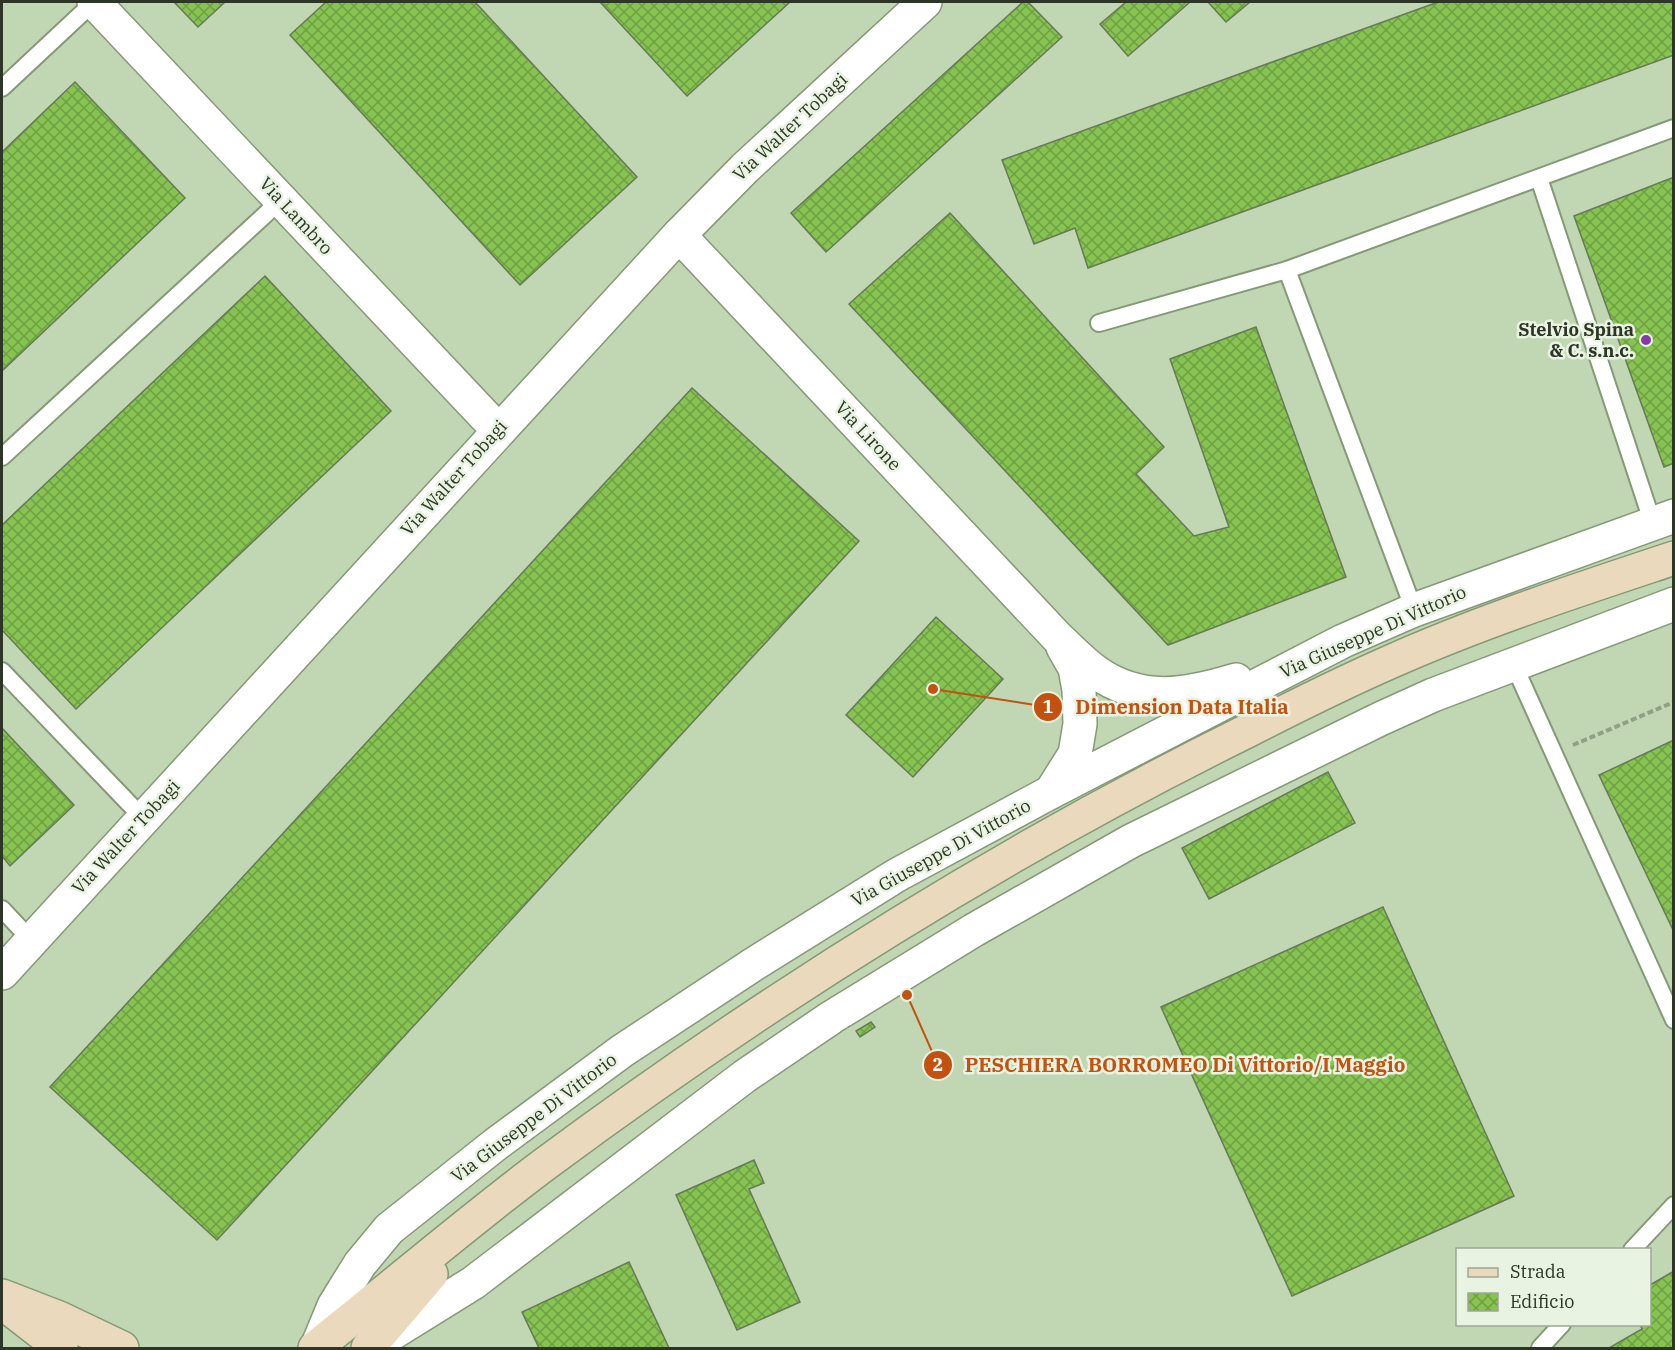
<svg xmlns="http://www.w3.org/2000/svg" width="1675" height="1350" font-family="'IBM Plex Serif',serif">
	<style>
		.building { fill: url(#building-cross-hatch); stroke: #667958; stroke-width: 1.5 }
		.lines { fill: none; stroke-linecap: round; stroke-linejoin: round }
		.lane-casing { stroke: #859977; stroke-width: 20 }
		.street-casing { stroke: #859977; stroke-width: 36 }
		.secondary-casing { stroke: #859977; stroke-width: 36 }
		.path { stroke: #8fa084; stroke-width: 4; stroke-dasharray: 6 3; stroke-linecap: butt }
		.lane { stroke: #fff; stroke-width: 16 }
		.street { stroke: #fff; stroke-width: 33 }
		.secondary { stroke: #ebd9be; stroke-width: 33 }
		.poi-dot { fill: #8539aa; stroke: #e9f3e1; stroke-width: 2 }
		.labels { text-anchor: middle; stroke-width: 5; stroke-linejoin: round; paint-order: stroke }
		.street-label { font-size: 18px; fill: #2d3527; stroke: #e9f3e1 }
		.poi-label { font-size: 18px; font-weight: bold; fill: #2d3527; stroke: #e9f3e1; text-anchor: end }
		.leader { fill: none; stroke: #c35211; stroke-width: 2 }
		.callout-dot { fill: #c35211; stroke: #e9f3e1; stroke-width: 2 }
		.mark-label { font-size: 18px; text-anchor: middle; font-weight: bold; fill: #fff }
		.callout-label { font-size: 20px; text-anchor: middle; font-weight: bold; fill: #c35211; stroke: #e9f3e1; stroke-width: 5; stroke-linejoin: round; paint-order: stroke }
	</style>
	<defs>
		<pattern id="building-cross-hatch" width="8" height="8" patternUnits="userSpaceOnUse" patternTransform="scale(1.5)"><rect width="8" height="8" fill="#86c351"/><path d="M0 0l8 8M0 8l8-8" fill="none" stroke="#6e9f43"/></pattern>
	</defs>
	<rect width="100%" height="100%" fill="#c1d7b3"/>
	<!-- building -->
	<g class="building">
		<polygon points="174,2 225,2 198,27"/>
		<polygon points="326,2 475,2 637,177 520,285 290,35"/>
		<polygon points="600,2 790,2 687,96"/>
		<polygon points="1023,2 1028,2 1062,37 826,252 791,213"/>
		<polygon points="1126,2 1190,2 1128,56 1100,24"/>
		<polygon points="1208,2 1250,2 1226,22"/>
		<polygon points="1438,2 1674,2 1674,55 1088,268 1075,228 1034,244 1002,160"/>
		<polygon points="75,82 185,198 2,371 2,152"/>
		<polygon points="1674,177 1674,463 1664,467 1574,216"/>
		<polygon points="950,213 1164,447 1136,474 1194,536 1229,527 1170,359 1256,327 1346,577 1168,645 849,304"/>
		<polygon points="265,276 391,411 76,709 2,630 2,525"/>
		<polygon points="692,388 859,541 217,1240 50,1087"/>
		<polygon points="936,617 1003,679 913,777 846,715"/>
		<polygon points="2,728 74,805 10,866 2,856"/>
		<polygon points="1674,740 1674,932 1599,775"/>
		<polygon points="1328,772 1355,823 1209,899 1182,848"/>
		<polygon points="1383,907 1514,1196 1292,1296 1161,1007"/>
		<polygon points="871,1022 875,1027 860,1037 856,1031"/>
		<polygon points="754,1160 764,1183 749,1189 800,1302 737,1330 676,1195"/>
		<polygon points="629,1262 669,1348 539,1348 522,1312"/>
		<polygon points="1674,1271 1674,1348 1609,1348 1642,1329 1640,1324 1650,1324 1650,1285"/>
	</g>
	<g class="lines">
		<defs>
			<g id="lane">
				<polyline points="2,88 94,2"/>
				<polyline points="1539,178 1653,524"/>
				<polyline points="1099,323 1287,270"/>
				<polyline points="2,457 281,200"/>
				<polyline points="1414,610 1287,270 1674,128"/>
				<polyline points="1513,663 1674,1020"/>
				<polyline points="2,671 143,818"/>
				<polyline points="2,909 31,940"/>
				<polyline points="1632,1250 1674,1205"/>
				<polyline points="1540,1348 1562,1324"/>
			</g>
			<g id="street">
				<polyline points="94,2 498,430"/>
				<path d="M679 235 1058 638C1070 649 1082 662 1096 672 1141 704 1187 695 1236 680"/>
				<polyline points="1051,792 1075,754 1080,724 1079,690 1075,668 1063,647"/>
				<polyline points="2,973 679,235 745,168 925,2"/>
				<polyline points="378,1342 473,1283 745,1076 832,1017 974,930 1131,841 1380,719 1433,695 1674,604"/>
				<polyline points="317,1347 334,1306 345,1288 360,1264 389,1229 496,1144 622,1051 754,964 897,875 1051,792 1343,641 1414,610 1674,516"/>
			</g>
			<g id="secondary">
				<polyline points="2,1296 59,1318 122,1348"/>
				<polyline points="12,1310 61,1348"/>
				<path d="M315 1348C392 1287 466 1223 545 1164 766 1000 1000 853 1247 731 1294 707 1342 683 1390 662 1482 621 1578 590 1674 558"/>
				<polyline points="368,1348 431,1274"/>
			</g>
		</defs>
		<!-- lane casing -->
		<use href="#lane" class="lane-casing"/>
		<!-- street casing -->
		<use href="#street" class="street-casing"/>
		<!-- secondary casing -->
		<use href="#secondary" class="secondary-casing"/>
		<!-- path -->
		<polyline class="path" points="1573,745 1674,702"/>
		<!-- lane -->
		<use href="#lane" class="lane"/>
		<!-- street -->
		<use href="#street" class="street"/>
		<!-- secondary -->
		<use href="#secondary" class="secondary"/>
	</g>
	<!-- markers -->
	<circle class="poi-dot" cx="1646" cy="340" r="6"/>
	<g class="labels">
		<!-- street labels -->
		<g class="street-label">
			<text transform="translate(790 127) rotate(-43)" y="6">Via Walter Tobagi</text>
			<text transform="translate(296 216) rotate(47)" y="6">Via Lambro</text>
			<text transform="translate(868 436) rotate(47)" y="6">Via Lirone</text>
			<text transform="translate(454 478) rotate(-48)" y="6">Via Walter Tobagi</text>
			<text transform="translate(1373 632) rotate(-24)" y="6">Via Giuseppe Di Vittorio</text>
			<text transform="translate(126 837) rotate(-47)" y="6">Via Walter Tobagi</text>
			<text transform="translate(941 853) rotate(-29)" y="6">Via Giuseppe Di Vittorio</text>
			<text transform="translate(534 1118) rotate(-37)" y="6">Via Giuseppe Di Vittorio</text>
		</g>
		<!-- poi labels -->
		<g class="poi-label">
			<text x="1634" y="336">Stelvio Spina<tspan x="1634" dy="21">&amp; C. s.n.c.</tspan></text>
		</g>
	</g>
	<!-- callouts -->
	<path class="leader" d="M933 689L1048 707M907 995L938 1065"/>
	<g class="callout-dot">
		<circle cx="933" cy="689" r="6"/>
		<circle cx="907" cy="995" r="6"/>
		<circle cx="1048" cy="707" r="15"/>
		<circle cx="938" cy="1065" r="15"/>
	</g>
	<g class="mark-label">
		<text x="1048" y="713">1</text>
		<text x="938" y="1071">2</text>
	</g>
	<g class="callout-label">
		<text x="1182" y="714">Dimension Data Italia</text>
		<text x="1185" y="1072">PESCHIERA BORROMEO Di Vittorio/I Maggio</text>
	</g>
	<!-- border -->
	<rect width="1675" height="1350" fill="none" stroke="#2d3527" stroke-width="6"/>
	<!-- legend -->
	<rect x="1456" y="1248" width="195" height="78" fill="#e9f3e1" stroke="#9ea797" stroke-width="1.5"/>
	<rect x="1468" y="1268" width="30" height="9" fill="#ebd9be" stroke="#9ea797" stroke-width="1.5"/>
	<text x="1510" y="1278" font-size="18" fill="#2d3527">Strada</text>
	<rect x="1468" y="1293" width="30" height="18" fill="url(#building-cross-hatch)" stroke="#9ea797" stroke-width="1.5"/>
	<text x="1510" y="1308" font-size="18" fill="#2d3527">Edificio</text>
</svg>
